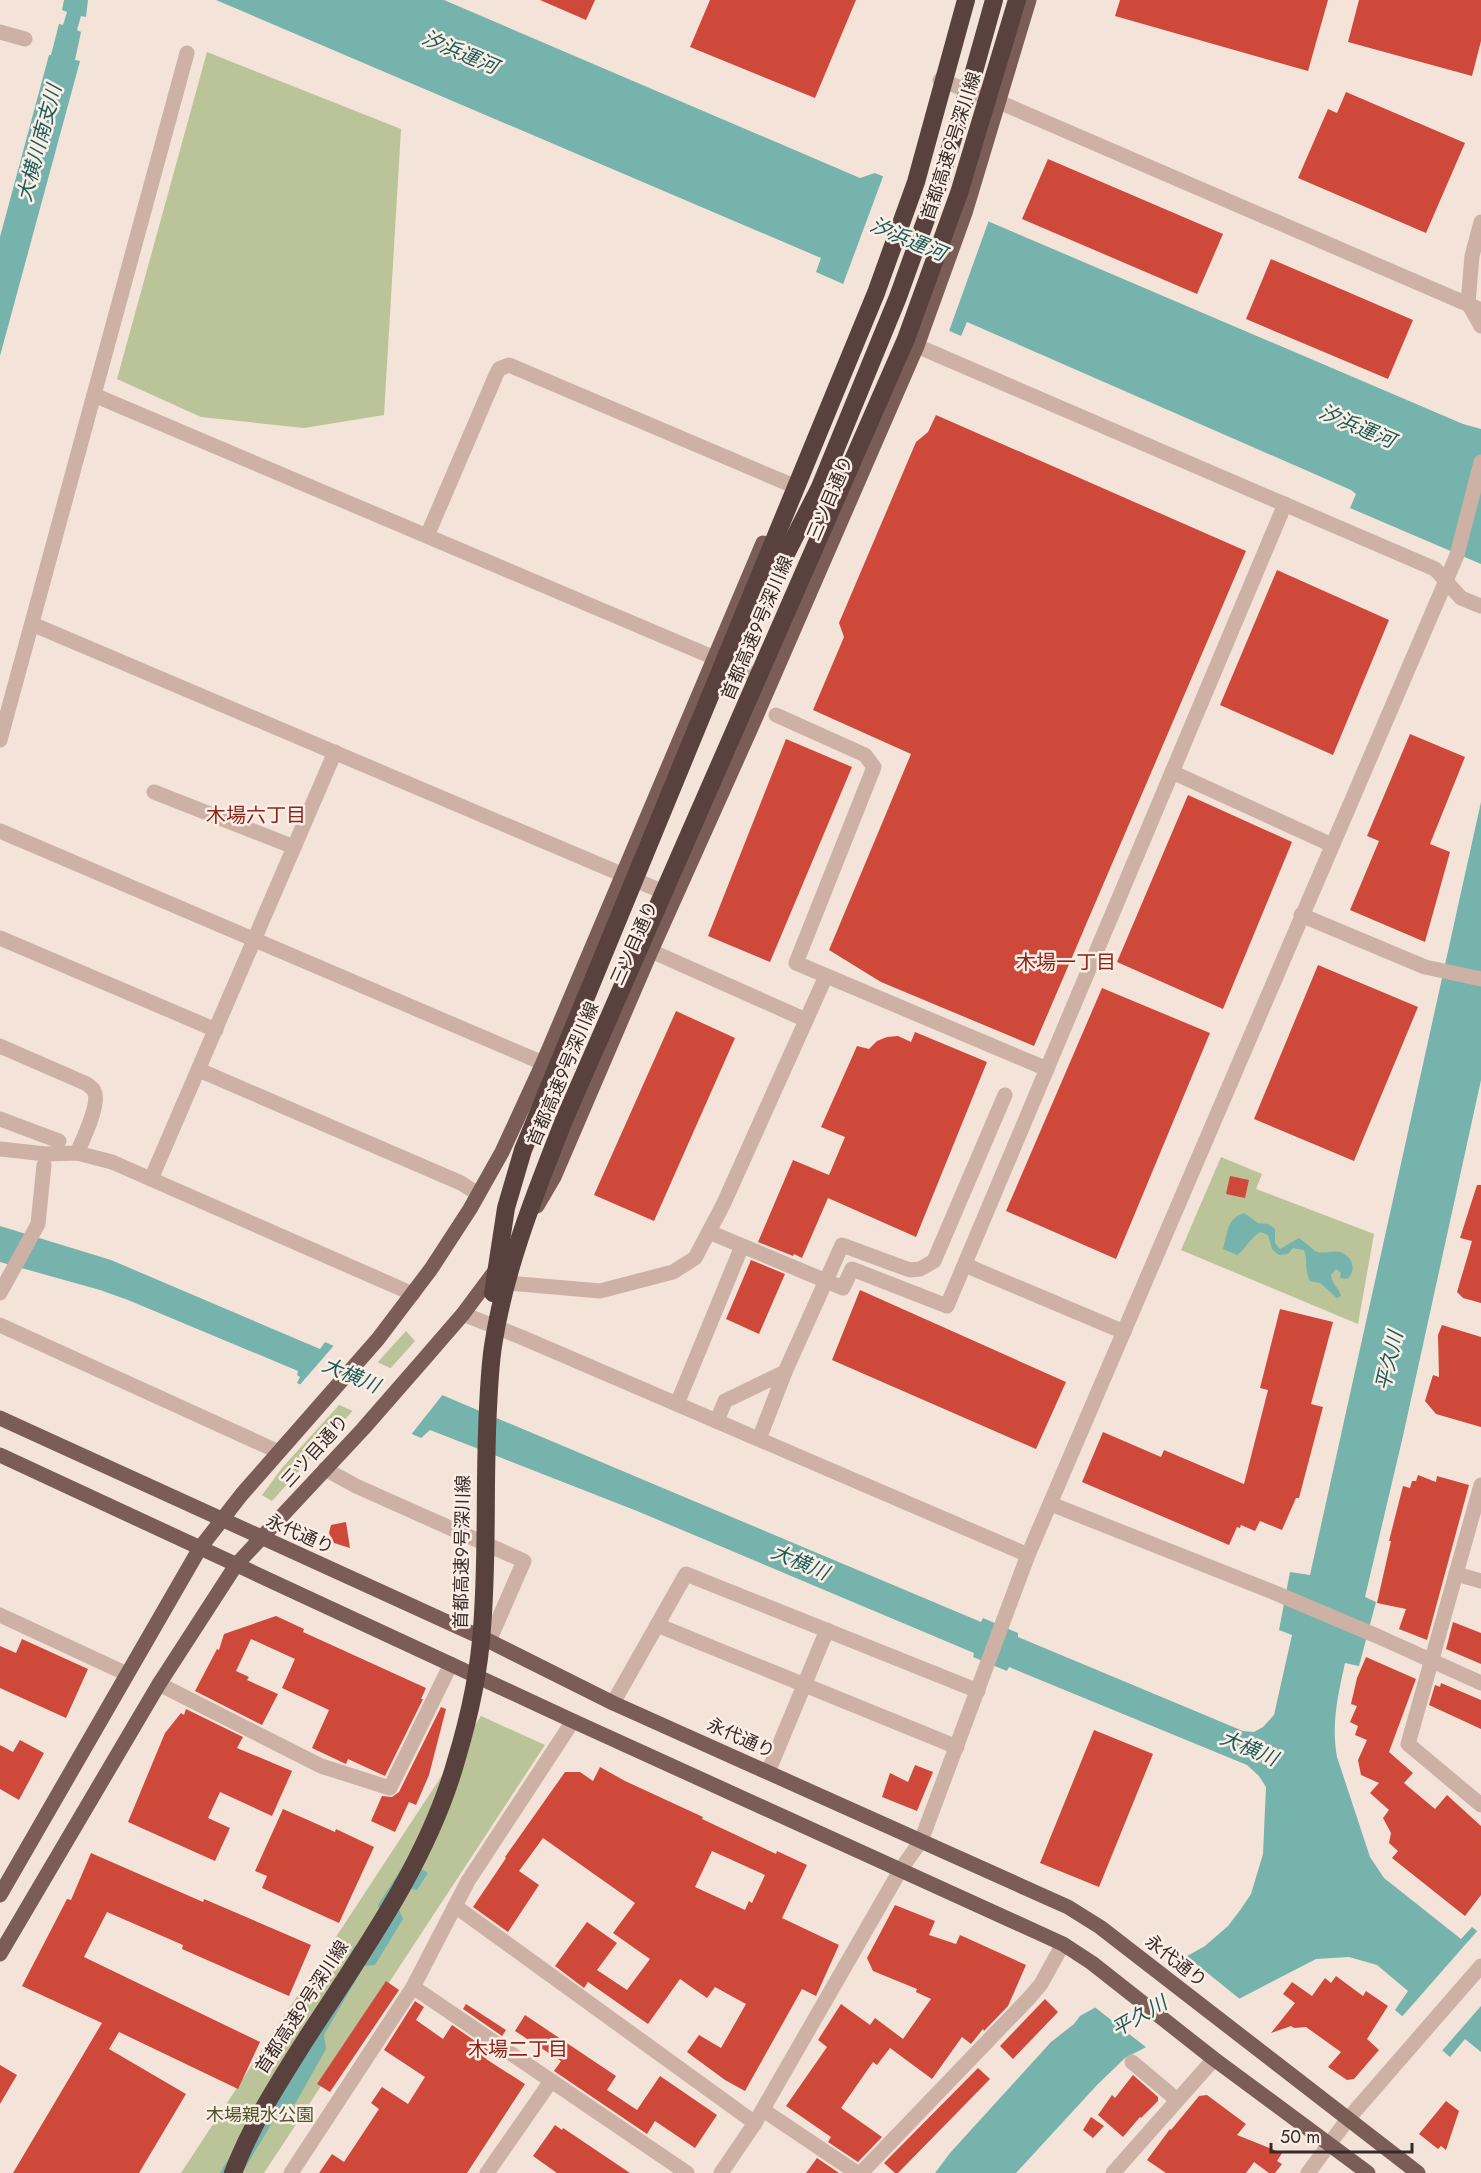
<svg xmlns="http://www.w3.org/2000/svg" width="1481" height="2173" font-family="Jost,'Noto Sans JP',sans-serif">
	<style>
		.green { fill: #bbc398 }
		.water { fill: #76b3ac }
		.pier { fill: #f3e3d9 }
		.building { fill: #cf493b; fill-rule: evenodd }
		.lines { fill: none; stroke-linecap: round; stroke-linejoin: round }
		.minor { stroke: #ccb1a4; stroke-width: 15 }
		.major { stroke: #7a5d56; stroke-width: 15 }
		.highway { stroke: #59413d; stroke-width: 18 }
		.labels { text-anchor: middle; stroke-width: 5; stroke-linejoin: round; paint-order: stroke }
		.street-label { font-size: 18px; fill: #372926; stroke: #fbeee6 }
		.park-label { font-size: 18px; fill: #4d5728; stroke: #fbeee6 }
		.water-label { font-size: 20px; font-style: italic; fill: #195c56; stroke: #fbeee6 }
		.neighbourhood-label { font-size: 20px; fill: #8c2419; stroke: #fbeee6 }
	</style>
	<rect width="100%" height="100%" fill="#f3e3d9"/>
	<!-- green -->
	<g class="green">
		<polygon points="207,52 401,129 384,415 304,428 201,417 117,379"/>
		<polygon points="1221,1157 1262,1174 1256,1189 1374,1234 1358,1324 1181,1250"/>
		<polygon points="406,1331 415,1341 272,1501 262,1495 282,1468"/>
		<polygon points="481,1716 545,1745 264,2173 181,2173"/>
	</g>
	<!-- water -->
	<g class="water">
		<polygon points="64,0 88,0 86,17 81,16 77,30 81,32 75,60 80,61 0,356 0,237 49,55 51,55 59,24 63,25 67,12 62,10"/>
		<polygon points="216,0 444,0 860,178 875,173 1463,424 1481,429 1481,564 1350,508 1356,494 1351,490 967,322 961,336 816,272 821,258"/>
		<path d="M1481 802V1080L1403 1436 1365 1597 1376 1602 1359 1666 1345 1663C1338 1695 1331 1724 1337 1757L1370 1857 1384 1878 1461 1939 1472 1927 1481 1934V2052L1465 2039 1450 2057 1395 2010 1408 1991 1377 1965 1349 1957 1316 1959 1125 2058 1097 2085 1016 2173H935L950 2153 1051 2042 1074 2024 1080 2016 1205 1946 1228 1926 1241 1909 1251 1894 1263 1854 1266 1787 1259 1776 1247 1765 1009 1667 1007 1671 973 1657 974 1653 637 1511 430 1430 421 1438 297 1383 300 1377 297 1375 298 1371 128 1300 100 1290 0 1262V1226L111 1260 320 1349 325 1342 442 1395 981 1622 983 1618 1018 1633V1637L1243 1731 1254 1732 1263 1727 1274 1715 1292 1635 1279 1630 1290 1572 1310 1575Z"/>
		<path d="M1244 1213 1258 1223 1268 1224 1275 1229V1243L1280 1249 1299 1238C1305 1242 1310 1247 1315 1251 1322 1255 1333 1250 1340 1252 1353 1256 1357 1271 1347 1279L1340 1278 1341 1273 1336 1269 1331 1275C1332 1284 1339 1288 1341 1296L1337 1298 1320 1283 1310 1281C1304 1269 1308 1261 1304 1250L1293 1248 1288 1254 1279 1255 1272 1249 1268 1235 1260 1232C1248 1240 1246 1249 1237 1255L1223 1249C1228 1233 1226 1219 1244 1213Z"/>
		<polygon points="407,1860 428,1873 417,1890 409,1888 398,1907 403,1919 375,1965 364,1966 324,2035 326,2049 295,2104 283,2105 242,2173 220,2173 355,1946 365,1946 382,1916 378,1905"/>
	</g>
	<!-- pier -->
	<g class="pier">
		<polygon points="884,174 989,220 948,334 842,287"/>
		<polygon points="336,1343 444,1393 410,1436 298,1387"/>
		<polygon points="1479,1929 1481,1930 1481,2006 1440,2053 1400,2019"/>
		<polygon points="1184,1954 1241,2000 1147,2048 1092,2005"/>
	</g>
	<!-- building -->
	<g class="building">
		<polygon points="540,0 595,0 586,20"/>
		<polygon points="710,0 856,0 815,98 690,47"/>
		<polygon points="1120,0 1328,0 1308,71 1115,16"/>
		<polygon points="1359,0 1481,0 1481,41 1472,76 1348,42"/>
		<polygon points="1346,92 1465,143 1426,233 1298,178 1328,109 1337,113"/>
		<polygon points="1048,159 1223,234 1197,294 1022,219"/>
		<polygon points="1271,259 1413,320 1388,379 1246,319"/>
		<polygon points="936,415 1246,551 1034,1046 881,982 829,950 911,754 813,710 844,637 839,623 916,442 928,432"/>
		<polygon points="1277,570 1389,620 1333,755 1220,705"/>
		<polygon points="1410,734 1465,757 1430,844 1450,852 1425,942 1350,910 1379,841 1367,836"/>
		<polygon points="786,739 852,767 770,962 708,936"/>
		<polygon points="1188,795 1292,842 1223,1009 1117,962"/>
		<polygon points="1318,965 1418,1007 1354,1161 1254,1119"/>
		<polygon points="1102,988 1210,1033 1116,1259 1006,1211"/>
		<polygon points="676,1011 735,1038 654,1221 594,1195"/>
		<polygon points="915,1032 987,1062 916,1237 828,1198 802,1258 794,1254 793,1256 758,1242 793,1160 829,1175 845,1137 821,1127 857,1046 869,1049 877,1041 887,1037 898,1036 911,1042"/>
		<polygon points="1230,1176 1249,1180 1245,1198 1226,1194"/>
		<polygon points="1477,1185 1481,1185 1481,1303 1463,1298 1457,1292 1472,1241 1460,1238"/>
		<polygon points="751,1260 785,1274 759,1334 726,1319"/>
		<polygon points="860,1290 1066,1382 1036,1449 832,1360"/>
		<polygon points="1280,1309 1333,1322 1311,1404 1323,1407 1299,1498 1296,1498 1282,1530 1260,1521 1255,1531 1241,1525 1240,1528 1237,1527 1229,1545 1082,1482 1103,1432 1161,1457 1164,1450 1244,1484 1268,1390 1260,1388"/>
		<polygon points="1442,1325 1481,1337 1481,1427 1436,1414 1425,1401 1433,1375 1439,1377 1438,1335"/>
		<polygon points="1418,1475 1436,1482 1437,1476 1469,1485 1427,1640 1399,1629 1406,1609 1377,1603 1391,1541 1389,1541 1403,1486 1410,1488 1412,1481 1416,1481"/>
		<polygon points="346,1522 350,1548 334,1543 329,1533 331,1525"/>
		<polygon points="276,1616 304,1629 303,1632 426,1688 421,1699 423,1699 385,1776 348,1759 346,1764 312,1748 329,1710 282,1688 295,1659 251,1639 236,1671 249,1677 247,1680 278,1694 262,1725 195,1691 217,1649 219,1650 224,1634"/>
		<polygon points="1453,1622 1481,1633 1481,1664 1446,1649"/>
		<polygon points="22,1639 88,1669 66,1718 0,1688 0,1646 16,1653"/>
		<polygon points="1366,1657 1416,1679 1389,1752 1413,1773 1404,1783 1435,1809 1447,1795 1481,1826 1481,1895 1465,1916 1392,1858 1398,1851 1389,1843 1391,1833 1383,1818 1389,1810 1370,1793 1379,1783 1361,1775 1358,1760 1367,1740 1355,1735 1358,1726 1350,1722 1357,1706 1351,1704 1357,1678"/>
		<polygon points="1441,1683 1481,1700 1481,1729 1429,1705 1435,1685 1440,1687"/>
		<polygon points="441,1707 446,1709 429,1775 416,1805 409,1802 395,1832 371,1821 382,1796 392,1797 399,1792"/>
		<polygon points="186,1709 243,1737 237,1748 292,1771 272,1816 220,1792 208,1818 230,1828 215,1861 128,1822 165,1733 181,1713 184,1715"/>
		<polygon points="1094,1730 1153,1754 1099,1887 1040,1863"/>
		<polygon points="20,1740 44,1753 19,1800 0,1789 0,1745 13,1752"/>
		<polygon points="915,1765 933,1772 917,1811 882,1797 890,1773 908,1782"/>
		<path d="M600 1767 625 1781 703 1817 702 1819 734 1834 776 1854 777 1851 807 1865 782 1918 839 1945 816 1996 802 1989 745 2091 725 2080 687 2052 699 2035 721 2048 746 2004 715 1987 707 1998 680 1979 648 2024 588 1982 584 1988 555 1966 587 1922 617 1943 597 1970 627 1990 650 1959 613 1933 635 1903 543 1838 519 1871 539 1885 508 1932 473 1907 506 1858 505 1857 565 1772H580L593 1781ZM712 1851 765 1875 752 1903 749 1901 745 1910 695 1887Z"/>
		<polygon points="283,1809 335,1832 336,1829 374,1847 339,1923 262,1888 267,1876 255,1871"/>
		<polygon points="91,1853 203,1902 204,1899 311,1945 289,1996 182,1949 183,1945 107,1912 84,1957 260,2042 238,2089 119,2032 109,2049 186,2094 139,2173 13,2173 102,2023 22,1986 67,1899 71,1900"/>
		<polygon points="895,1905 935,1921 929,1935 956,1944 960,1935 1026,1965 1008,2006 984,2031 983,2029 971,2044 962,2037 932,2079 890,2048 877,2065 873,2062 841,2108 882,2137 858,2162 828,2142 831,2137 786,2106 827,2047 818,2040 841,2004 870,2025 875,2018 903,2039 931,1999 916,1992 917,1989 873,1971 867,1958"/>
		<polygon points="1336,1976 1363,1996 1366,1991 1388,2006 1367,2039 1379,2050 1354,2079 1347,2080 1328,2067 1341,2052 1306,2027 1294,2028 1291,2026 1271,2033 1295,2003 1283,1994 1292,1982 1312,1996 1325,1978 1331,1983"/>
		<polygon points="386,1981 399,1990 330,2092 317,2084"/>
		<polygon points="1045,1999 1058,2012 1013,2059 1000,2046"/>
		<polygon points="415,2001 424,2007 416,2020 443,2039 452,2025 491,2052 486,2059 525,2084 467,2173 319,2173 332,2154 344,2162 379,2109 371,2103 382,2087 408,2104 425,2077 384,2050"/>
		<polygon points="466,2004 506,2030 502,2036 463,2009"/>
		<polygon points="525,2015 616,2076 607,2090 637,2110 660,2076 717,2115 695,2148 655,2121 647,2134 554,2071 561,2061 515,2031"/>
		<polygon points="0,2065 17,2075 0,2104"/>
		<polygon points="978,2068 990,2079 898,2173 895,2173 884,2163"/>
		<polygon points="1133,2075 1158,2097 1158,2101 1141,2118 1140,2117 1123,2137 1098,2115 1112,2095 1115,2098"/>
		<polygon points="1207,2095 1246,2124 1237,2135 1282,2153 1277,2161 1282,2164 1275,2173 1269,2173 1254,2162 1246,2173 1166,2173 1147,2160 1170,2129 1171,2130 1199,2096"/>
		<polygon points="1446,2101 1459,2111 1446,2150 1441,2146 1438,2149 1419,2134"/>
		<polygon points="1091,2117 1104,2126 1093,2138 1083,2130"/>
		<polygon points="555,2125 562,2130 563,2128 630,2173 557,2173 533,2156"/>
		<polygon points="817,2158 839,2173 806,2173"/>
	</g>
	<g class="lines">
		<!-- minor -->
		<g class="minor">
			<polyline points="0,32 25,39"/>
			<polyline points="940,80 999,102 1481,310"/>
			<polyline points="1481,222 1472,256 1468,303 1481,326"/>
			<polyline points="917,346 1435,569 1461,598 1481,606"/>
			<polyline points="94,395 769,681"/>
			<polyline points="427,536 496,375 499,369 509,365 789,484"/>
			<polyline points="32,624 673,896"/>
			<polyline points="776,715 865,755 874,767 796,963 1047,1069"/>
			<polyline points="0,740 187,53"/>
			<polyline points="1172,772 1332,845"/>
			<polyline points="154,792 294,847"/>
			<polyline points="0,831 543,1063"/>
			<polyline points="1301,915 1425,967 1481,979"/>
			<polyline points="0,938 216,1030"/>
			<polyline points="651,951 806,1020"/>
			<path d="M0 1046 87 1084C90 1087 93 1088 94 1091 101 1103 82 1141 77 1153"/>
			<polyline points="199,1070 461,1183 478,1194"/>
			<polyline points="0,1119 59,1141"/>
			<polyline points="0,1149 46,1154 77,1153 112,1162 413,1294"/>
			<polyline points="151,1179 335,752"/>
			<polyline points="709,1232 843,1288 852,1269 947,1306 1285,504"/>
			<polyline points="965,1265 1124,1332"/>
			<polyline points="496,1282 600,1291 673,1272 695,1258 723,1205 826,976"/>
			<polyline points="0,1293 38,1224 44,1165"/>
			<polyline points="463,1314 521,1337 1028,1555"/>
			<polyline points="0,1325 279,1452"/>
			<polyline points="785,1372 842,1245 910,1270 920,1269 934,1261 1005,1095"/>
			<polyline points="677,1404 742,1246"/>
			<polyline points="717,1421 725,1401 785,1372 759,1439"/>
			<polyline points="325,1469 356,1486 524,1561 489,1641"/>
			<polyline points="1481,1485 1408,1744 1481,1805"/>
			<polyline points="1051,1504 1273,1592 1377,1636 1481,1683"/>
			<polyline points="1456,1574 1481,1581"/>
			<polyline points="0,1615 127,1674"/>
			<polyline points="657,1625 957,1747"/>
			<polyline points="159,1684 321,1766 390,1788 451,1664"/>
			<polyline points="613,1703 686,1574 978,1691"/>
			<polyline points="768,1772 827,1630"/>
			<polyline points="455,1906 755,2123"/>
			<polyline points="413,1987 687,2173"/>
			<polyline points="1132,2062 1176,2099"/>
			<polyline points="763,2110 857,2173"/>
			<polyline points="291,2173 413,1987 468,1881 573,1721"/>
			<polyline points="487,2173 551,2081"/>
			<polyline points="721,2173 755,2123 901,1869 921,1841 1028,1555 1457,555 1481,462"/>
			<polyline points="861,2173 1030,1997 1041,1984 1063,1944"/>
			<polyline points="1113,2173 1214,2059"/>
			<polyline points="1308,2173 1348,2119 1481,1966"/>
		</g>
		<!-- major -->
		<g class="major">
			<polyline points="537,1206 554,1177 651,951 751,728 917,346 965,213 1029,0"/>
			<polyline points="0,1418 489,1641 613,1703 1068,1907 1100,1927 1418,2173"/>
			<polyline points="0,1455 573,1721 1063,1944 1092,1963 1214,2059 1368,2173"/>
			<polyline points="0,1895 200,1548 242,1494 378,1339 431,1269 470,1209 502,1152 543,1063 763,543"/>
			<polyline points="0,1954 159,1684 236,1565 363,1429 425,1358 463,1314 498,1267"/>
		</g>
		<!-- highway -->
		<g class="highway">
			<polyline points="757,611 820,487 898,297 938,186 973,75 994,0"/>
			<polyline points="493,1293 506,1208 523,1150 876,293 916,182 966,0"/>
			<path d="M233 2173C251 2125 279 2082 306 2039 362 1953 428 1861 456 1761 469 1718 479 1674 482 1628 488 1555 484 1481 488 1408 489 1387 490 1366 493 1346 505 1267 535 1194 564 1120L906 339 959 193 1017 0"/>
		</g>
	</g>
	<g class="labels">
		<!-- street labels -->
		<g class="street-label">
			<text transform="translate(951 146) rotate(-72)" y="6">首都高速9号深川線</text>
			<text transform="translate(830 498) rotate(-67)" y="6">三ツ目通り</text>
			<text transform="translate(757 628) rotate(-67)" y="6">首都高速9号深川線</text>
			<text transform="translate(634 943) rotate(-66)" y="6">三ツ目通り</text>
			<text transform="translate(563 1074) rotate(-67)" y="6">首都高速9号深川線</text>
			<text transform="translate(315 1451) rotate(-48)" y="6">三ツ目通り</text>
			<text transform="translate(300 1534) rotate(24)" y="6">永代通り</text>
			<text transform="translate(462 1552) rotate(-89)" y="6">首都高速9号深川線</text>
			<text transform="translate(741 1738) rotate(24)" y="6">永代通り</text>
			<text transform="translate(1176 1961) rotate(38)" y="6">永代通り</text>
			<text transform="translate(302 2007) rotate(-57)" y="6">首都高速9号深川線</text>
		</g>
		<!-- park labels -->
		<g class="park-label">
			<text x="260" y="2121">木場親水公園</text>
		</g>
		<!-- water labels -->
		<g class="water-label">
			<text transform="translate(460 52) rotate(23)" y="7">汐浜運河</text>
			<text transform="translate(39 143) rotate(-75)" y="7">大横川南支川</text>
			<text transform="translate(908 239) rotate(23)" y="7">汐浜運河</text>
			<text transform="translate(1357 426) rotate(23)" y="7">汐浜運河</text>
			<text transform="translate(1389 1361) rotate(-77)" y="7">平久川</text>
			<text transform="translate(351 1375) rotate(23)" y="7">大横川</text>
			<text transform="translate(800 1562) rotate(23)" y="7">大横川</text>
			<text transform="translate(1249 1748) rotate(23)" y="7">大横川</text>
			<text transform="translate(1139 2016) rotate(-30)" y="7">平久川</text>
		</g>
		<!-- neighbourhood labels -->
		<g class="neighbourhood-label">
			<text x="256" y="822">木場六丁目</text>
			<text x="1066" y="969">木場一丁目</text>
			<text x="518" y="2056">木場二丁目</text>
		</g>
	</g>
	<!-- scale -->
	<path d="M1271 2143v9h141v-9" fill="none" stroke="#372926" stroke-width="3"/>
	<text x="1280" y="2143" font-size="18" fill="#372926" stroke="#fbeee6" stroke-width="4.5" paint-order="stroke">50 m</text>
</svg>
